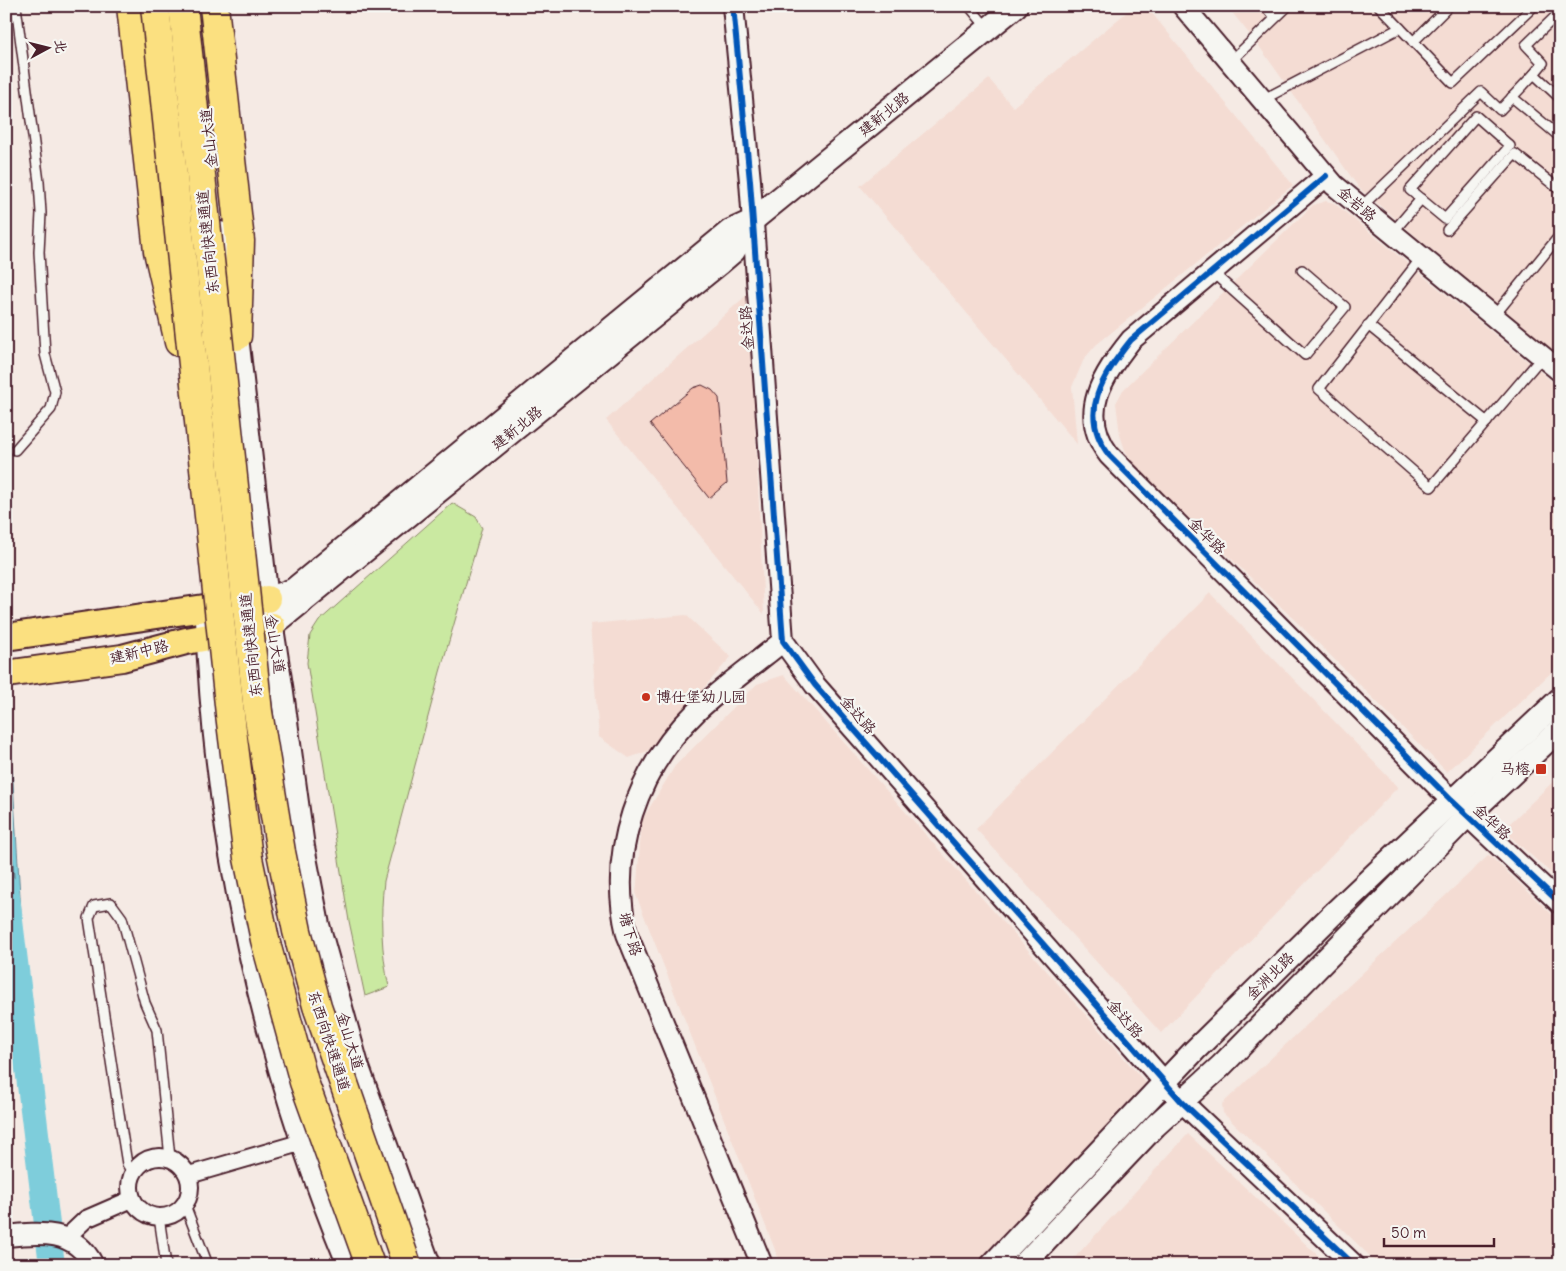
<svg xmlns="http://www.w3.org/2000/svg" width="1566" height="1271" font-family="Delius,'LXGW WenKai TC',sans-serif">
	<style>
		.built { fill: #f4dcd3 }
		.green { fill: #cae9a1; stroke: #8a8466 }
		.water { fill: #7ecddb; stroke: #698795 }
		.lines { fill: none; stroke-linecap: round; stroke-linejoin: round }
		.shore { stroke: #5f6571; stroke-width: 1 }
		.river { stroke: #7ecddb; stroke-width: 26 }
		.building { fill: #f3bbaa; stroke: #4a1f2b }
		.service-casing { stroke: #4a1f2b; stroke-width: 12 }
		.minor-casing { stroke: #4a1f2b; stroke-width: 20 }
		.tertiary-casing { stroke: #4a1f2b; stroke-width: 24 }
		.secondary-casing { stroke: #4a1f2b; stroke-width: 26 }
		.primary-casing { stroke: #4a1f2b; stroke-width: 30 }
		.trunk-casing { stroke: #4a1f2b; stroke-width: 31 }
		.service { stroke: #f6f6f2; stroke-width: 9 }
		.minor { stroke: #f6f6f2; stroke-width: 16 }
		.tertiary { stroke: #f6f6f2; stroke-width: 20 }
		.secondary { stroke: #f6f6f2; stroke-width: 22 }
		.primary { stroke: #fbe080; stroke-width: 26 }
		.trunk { stroke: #fbe080; stroke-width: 28 }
		.trunk-bridge-casing { stroke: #4a1f2b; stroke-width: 31; stroke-linecap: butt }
		.trunk-bridge { stroke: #fbe080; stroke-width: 28 }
		.cycleway-casing { stroke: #f6f6f2; stroke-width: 9 }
		.cycleway { stroke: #0057b8; stroke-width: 6 }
		.poi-dot { fill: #c8321e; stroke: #f6f6f2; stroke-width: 2 }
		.labels { text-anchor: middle; stroke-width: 4.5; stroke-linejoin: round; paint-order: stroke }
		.street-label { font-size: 15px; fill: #4a1f2b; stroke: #f6f6f2 }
		.poi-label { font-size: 15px; fill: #4a1f2b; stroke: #f6f6f2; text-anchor: start }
	</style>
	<rect width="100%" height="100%" fill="#f5eae4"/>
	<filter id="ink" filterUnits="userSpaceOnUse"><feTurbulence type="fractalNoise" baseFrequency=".02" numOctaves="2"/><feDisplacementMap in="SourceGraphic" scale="10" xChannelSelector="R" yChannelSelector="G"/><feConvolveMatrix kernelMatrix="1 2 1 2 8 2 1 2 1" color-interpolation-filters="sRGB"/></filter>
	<g filter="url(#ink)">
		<!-- built -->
		<g class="built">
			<polygon points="1134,6 1146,6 1293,185 1096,345 1084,359 1072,387 1077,444 860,186 989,79 1013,107"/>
			<polygon points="1227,6 1560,6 1560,358 1359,188 1259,46"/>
			<polygon points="1326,201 1334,203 1560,388 1560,664 1447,772 1305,630 1134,465 1125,450 1120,435 1116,403 1123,390 1313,205"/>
			<polygon points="749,293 764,614 606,420"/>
			<polygon points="1210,593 1398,787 1161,1033 976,829"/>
			<polygon points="686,615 731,657 648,751 629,758 599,737 590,624"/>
			<polygon points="784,675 1146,1083 976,1265 781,1265 636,895 642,820 675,766 757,684"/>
			<polygon points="1560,775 1560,881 1503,830"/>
			<polygon points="1489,855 1560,922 1560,1265 1379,1265 1223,1113 1222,1104"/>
			<polygon points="1188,1134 1328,1265 1068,1265"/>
		</g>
		<!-- green -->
		<path class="green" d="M452 503 476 517 482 528 440 672 384 881C380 917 381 951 389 987L365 996 349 921 307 663 310 635 319 621Z"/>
		<!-- water -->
		<polygon class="water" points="6,670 21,912 6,915"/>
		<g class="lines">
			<!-- shore -->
			<polyline class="shore" points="6,765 16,906 6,909"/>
			<!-- river -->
			<polyline class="river" points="6,888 52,1265"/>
		</g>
		<!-- building -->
		<polygon class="building" points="702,385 712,390 719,398 727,483 709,498 650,424 693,388"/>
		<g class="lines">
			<defs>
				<g id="service">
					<polyline points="969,6 988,29"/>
					<polyline points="1265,6 1275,18"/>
					<polyline points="1379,6 1453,83 1534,6"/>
					<polyline points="1413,42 1449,6"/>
					<polyline points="1230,62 1288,6"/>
					<polyline points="1534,74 1543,63 1526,45 1560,12"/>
					<polyline points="1512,97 1560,137"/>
					<polyline points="1262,100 1400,28"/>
					<polygon points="1476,116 1510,146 1445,219 1410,190"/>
					<polyline points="1361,207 1481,92 1500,110 1534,74 1560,98"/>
					<polyline points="1447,230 1515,154 1560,190"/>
					<polyline points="1392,233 1421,199"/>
					<polyline points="1422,257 1319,389 1431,487 1542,357"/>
					<polyline points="1212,272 1305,355 1345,307 1302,270"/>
					<polyline points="1494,316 1560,235"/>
					<polyline points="1368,325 1487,422"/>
					<polyline points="15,450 51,409 55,392 45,354 39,252 41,213 39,182 16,6"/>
					<polyline points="133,1174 127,1164 123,1139 89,918 94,906 111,903 122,918 145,1003 157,1030 170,1158"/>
					<polyline points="185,1205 208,1265"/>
					<polyline points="159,1217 166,1265"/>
				</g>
				<g id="minor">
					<circle cx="160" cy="1187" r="30"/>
					<polyline points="189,1175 303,1142"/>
					<polyline points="66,1238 86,1219 132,1199"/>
				</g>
				<g id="tertiary">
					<polyline points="733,6 750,181 783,641 815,685 1182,1102 1354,1265"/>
					<polyline points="1183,6 1334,185 1560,371"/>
					<path d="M1326 176 1131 340C1103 375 1077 413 1109 455L1451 800 1560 903"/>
					<path d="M6 1236C41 1232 75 1229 93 1265"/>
					<path d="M762 1265 627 934C607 852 638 768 697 711 724 686 755 664 783 641"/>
				</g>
				<g id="secondary">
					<polyline points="220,233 237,336 265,583 282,692 303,847 318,925 357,1065 429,1265"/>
					<polyline points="267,599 293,590 730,231 752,221 1016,6"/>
					<path d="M207 619C215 840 264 1061 349 1265"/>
					<polyline points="272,626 720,263 734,251 751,222"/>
					<polyline points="992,1265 1195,1050 1334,913 1560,699"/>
					<polyline points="1023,1265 1155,1126 1221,1066 1467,816 1560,729"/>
				</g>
				<g id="primary">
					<polyline points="6,637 267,599"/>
					<polyline points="6,674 122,658 186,641 272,626"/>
				</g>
				<g id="trunk">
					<polyline points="131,6 158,251 179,342"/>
					<polyline points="214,6 240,241 237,336"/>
				</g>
			</defs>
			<!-- service casing -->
			<use href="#service" class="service-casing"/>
			<!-- minor casing -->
			<use href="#minor" class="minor-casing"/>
			<!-- tertiary casing -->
			<use href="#tertiary" class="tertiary-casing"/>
			<!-- secondary casing -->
			<use href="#secondary" class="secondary-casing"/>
			<!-- primary casing -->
			<use href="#primary" class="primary-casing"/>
			<!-- trunk casing -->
			<use href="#trunk" class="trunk-casing"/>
			<!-- service -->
			<use href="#service" class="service"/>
			<!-- minor -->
			<use href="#minor" class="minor"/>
			<!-- tertiary -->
			<use href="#tertiary" class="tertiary"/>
			<!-- secondary -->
			<use href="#secondary" class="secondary"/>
			<!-- primary -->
			<use href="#primary" class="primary"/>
			<!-- trunk -->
			<use href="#trunk" class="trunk"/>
			<defs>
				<g id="trunk-bridge">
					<polyline points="155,6 230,714 248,858 265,940 304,1082 370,1265"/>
					<polyline points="183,6 258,712 281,852 297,931 317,1006 407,1265"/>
				</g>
			</defs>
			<!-- trunk-bridge casing -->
			<use href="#trunk-bridge" class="trunk-bridge-casing"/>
			<!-- trunk-bridge -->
			<use href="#trunk-bridge" class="trunk-bridge"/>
			<defs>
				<g id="cycleway">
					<polyline points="733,6 750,181 783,641 815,685 1182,1102 1354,1265"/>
					<path d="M1326 176 1131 340C1103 375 1077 413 1109 455L1451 800 1560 903"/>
				</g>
			</defs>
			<!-- cycleway casing -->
			<use href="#cycleway" class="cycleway-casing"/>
			<!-- cycleway -->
			<use href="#cycleway" class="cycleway"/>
		</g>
	</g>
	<!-- markers -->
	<g class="poi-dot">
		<circle cx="646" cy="697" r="5"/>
		<rect x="1535" y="763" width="12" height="12" rx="2.5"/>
	</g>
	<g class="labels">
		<!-- street labels -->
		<g class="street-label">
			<text transform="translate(884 114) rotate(-39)" y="5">建新北路</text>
			<text transform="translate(209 138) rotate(-96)" y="5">金山大道</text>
			<text transform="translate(1357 204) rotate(40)" y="5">金岩路</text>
			<text transform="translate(208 242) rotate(-96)" y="5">东西向快速通道</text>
			<text transform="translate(747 328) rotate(-94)" y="5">金达路</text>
			<text transform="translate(517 428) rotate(-39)" y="5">建新北路</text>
			<text transform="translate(1207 536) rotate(45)" y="5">金华路</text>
			<text transform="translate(275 644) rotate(81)" y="5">金山大道</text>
			<text transform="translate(251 645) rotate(-96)" y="5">东西向快速通道</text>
			<text transform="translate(139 652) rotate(-13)" y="5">建新中路</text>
			<text transform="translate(858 715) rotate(49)" y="5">金达路</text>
			<text transform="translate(1492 822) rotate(43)" y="5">金华路</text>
			<text transform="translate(630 934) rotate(73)" y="5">塘下路</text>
			<text transform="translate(1270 976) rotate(-45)" y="5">金洲北路</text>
			<text transform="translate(1125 1019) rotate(49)" y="5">金达路</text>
			<text transform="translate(329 1041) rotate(72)" y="5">东西向快速通道</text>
			<text transform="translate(350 1041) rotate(73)" y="5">金山大道</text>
		</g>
		<!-- poi labels -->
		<g class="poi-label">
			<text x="656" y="702">博仕堡幼儿园</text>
			<text x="1530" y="774" text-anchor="end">马榕</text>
		</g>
	</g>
	<!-- margin -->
	<rect width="1566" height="1271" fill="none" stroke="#f6f6f2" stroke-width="25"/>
	<rect x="12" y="12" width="1541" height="1246" fill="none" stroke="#4a1f2b" stroke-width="2" filter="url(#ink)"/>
	<!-- north arrow -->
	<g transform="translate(48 48) rotate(83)" stroke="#f6f6f2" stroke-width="4" paint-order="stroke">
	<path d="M0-4L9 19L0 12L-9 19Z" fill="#4a1f2b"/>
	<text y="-8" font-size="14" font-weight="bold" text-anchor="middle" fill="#4a1f2b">北</text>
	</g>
	<!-- scale -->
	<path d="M1384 1238v8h110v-8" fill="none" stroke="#4a1f2b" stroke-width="2.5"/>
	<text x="1391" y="1238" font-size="15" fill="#4a1f2b" stroke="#f6f6f2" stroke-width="4" paint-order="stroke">50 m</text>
</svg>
